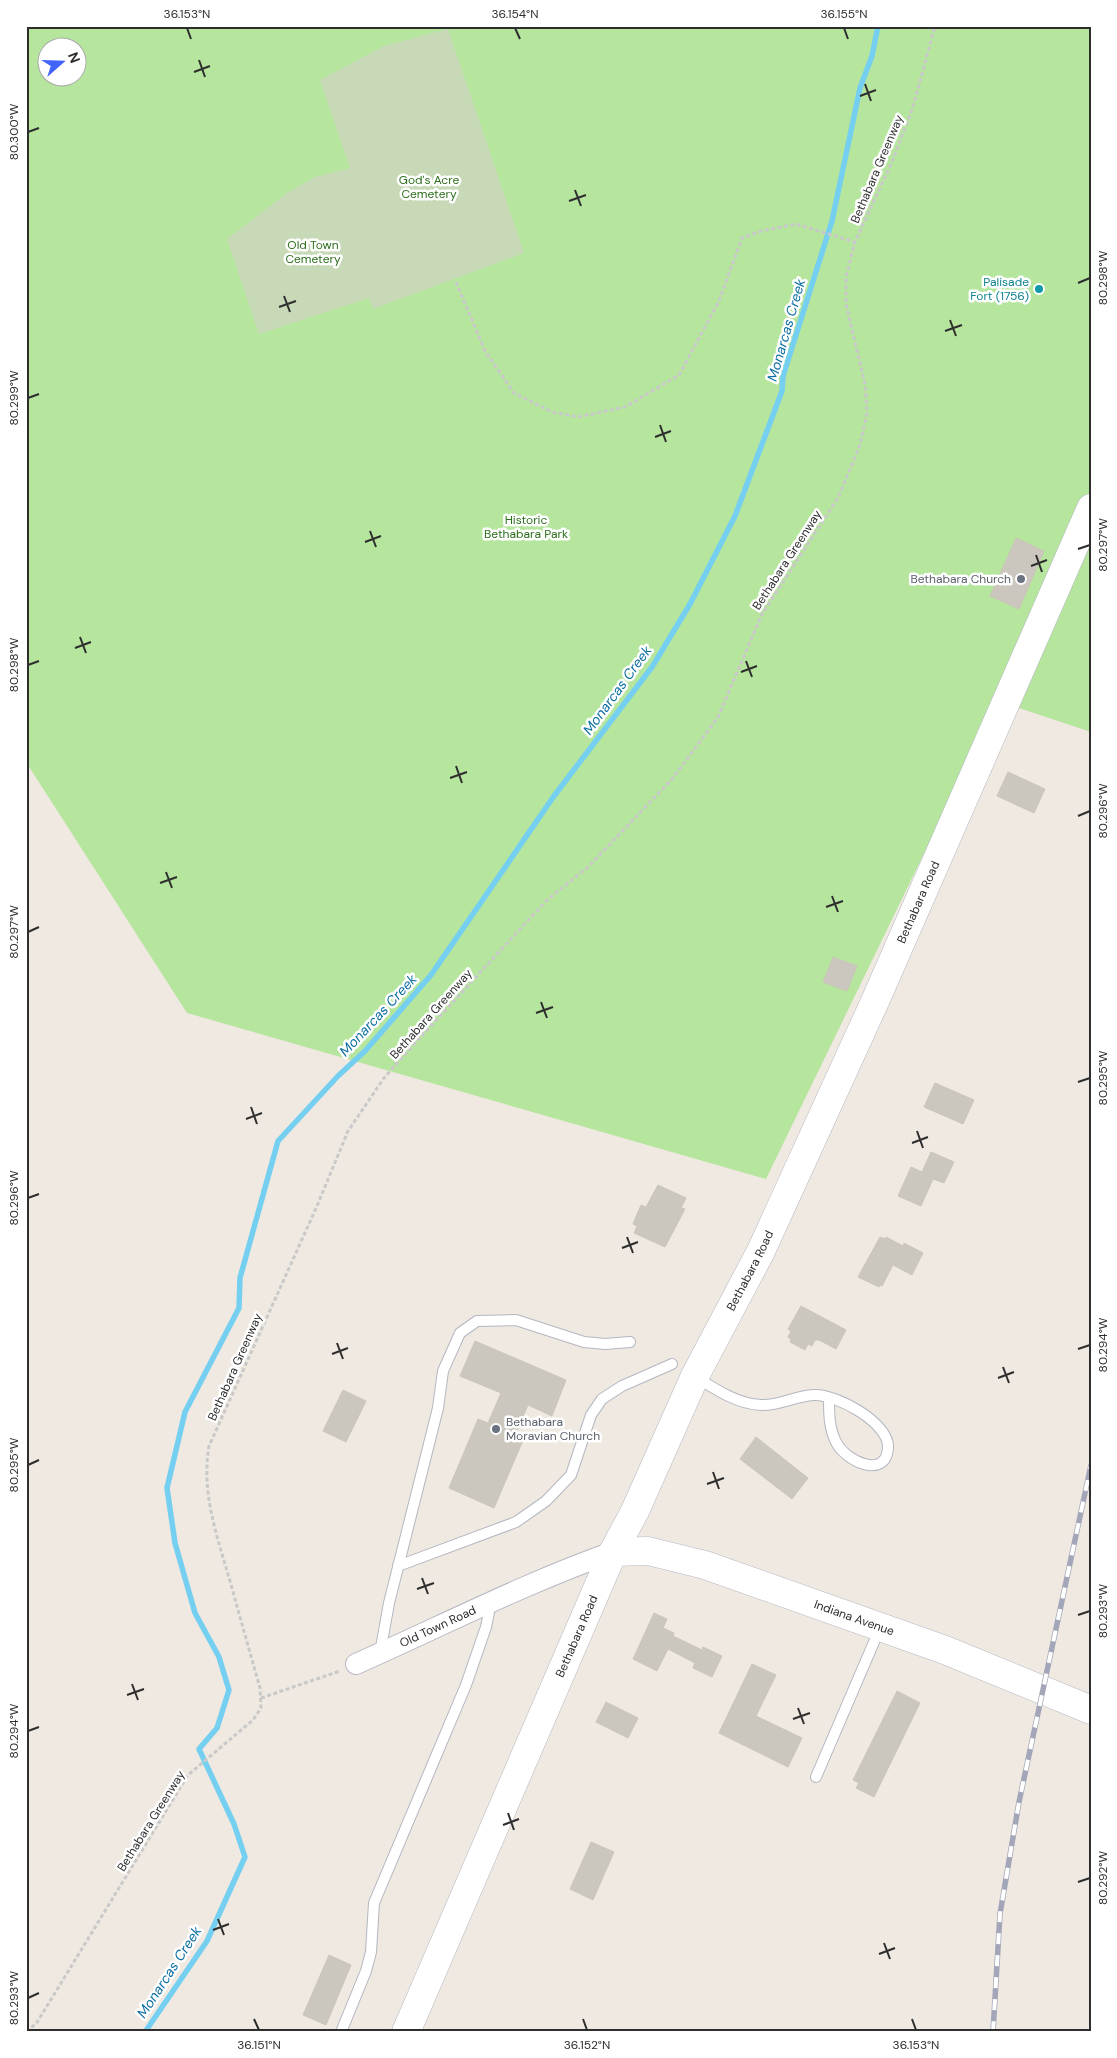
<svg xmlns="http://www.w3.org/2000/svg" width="1117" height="2058" font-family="'DM Sans',sans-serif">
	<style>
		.green { fill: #b6e59e; fill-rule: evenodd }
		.cemetery { fill: #c8d9b8 }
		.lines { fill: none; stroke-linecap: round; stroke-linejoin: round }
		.stream { stroke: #75cff0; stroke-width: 5.5 }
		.building { fill: #cbc7bf; stroke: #cbc5ba }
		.lane-casing { stroke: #b4b7c1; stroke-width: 12 }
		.street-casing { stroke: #b4b7c1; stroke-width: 22 }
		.secondary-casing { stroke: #b4b7c1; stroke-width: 29 }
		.path { stroke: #c9c9c9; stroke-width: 3; stroke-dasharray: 4 2.5; stroke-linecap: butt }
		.lane { stroke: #fff; stroke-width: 10 }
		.street { stroke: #fff; stroke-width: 20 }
		.secondary { stroke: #fff; stroke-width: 28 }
		.rail-casing { stroke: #a3a6b8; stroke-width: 5.5 }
		.rail { stroke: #fff; stroke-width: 4; stroke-dasharray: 11; stroke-linecap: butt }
		.ticks { fill: none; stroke: #2e2e2e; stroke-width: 2 }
		.culture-dot { fill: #0f9aa8; stroke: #fff; stroke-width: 2 }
		.worship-dot { fill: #6b7280; stroke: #fff; stroke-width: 2 }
		.labels { text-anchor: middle; stroke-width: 5; stroke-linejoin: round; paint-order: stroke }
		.street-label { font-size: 12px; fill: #2e2e2e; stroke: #fff }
		.park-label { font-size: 12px; fill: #2c6e1b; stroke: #fff }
		.culture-label { font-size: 12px; fill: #0d838f; stroke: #fff; text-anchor: end }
		.worship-label { font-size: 12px; fill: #5b616d; stroke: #fff; text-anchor: end }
		.water-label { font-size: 14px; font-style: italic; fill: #0d6fa3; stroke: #fff }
		.neatline { fill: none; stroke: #2e2e2e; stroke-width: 2 }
		.ticks-label { font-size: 12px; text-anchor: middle; fill: #2e2e2e }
	</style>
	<rect width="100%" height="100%" fill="#efe9e1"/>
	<!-- green -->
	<path class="green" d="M26 26H1091V732L998 701 766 1179 187 1013 26 762ZM48 48H78V78H48Z"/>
	<!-- cemetery -->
	<polygon class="cemetery" points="448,29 524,253 373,309 369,298 259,334 227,239 287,193 315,177 350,168 320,80 384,46"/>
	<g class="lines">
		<!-- stream -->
		<polyline class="stream" points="145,2032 207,1941 245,1857 234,1824 199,1749 217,1728 229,1690 219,1657 195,1613 175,1543 167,1488 185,1412 239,1308 240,1278 278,1141 338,1076 365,1051 431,975 554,796 652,667 690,604 735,516 782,391 783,376 832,221 860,88 872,56 878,26"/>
	</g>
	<!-- building -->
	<g class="building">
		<polygon points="1016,538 1044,551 1019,609 990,596"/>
		<polygon points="1008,772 1045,789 1034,813 997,796"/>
		<polygon points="833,957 857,966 847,991 823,982"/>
		<polygon points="935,1083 974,1100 963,1124 924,1107"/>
		<polygon points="931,1152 954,1162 944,1183 933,1179 921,1206 898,1196 911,1167 922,1172"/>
		<polygon points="658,1185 686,1198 681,1208 685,1209 665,1247 634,1233 637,1226 633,1224 641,1205 646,1207"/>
		<polygon points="880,1237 885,1239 886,1237 903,1246 904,1243 923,1253 912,1275 893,1265 882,1286 880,1285 879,1287 858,1277"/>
		<polygon points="801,1306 846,1330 836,1349 819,1340 815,1340 812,1346 808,1344 805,1350 790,1342 791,1339 788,1337 791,1331 788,1329"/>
		<polygon points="475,1341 566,1380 552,1416 528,1405 515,1435 524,1438 494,1508 449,1488 478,1419 488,1423 501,1393 460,1376"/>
		<polygon points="343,1390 366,1401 346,1442 323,1431"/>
		<polygon points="756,1437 808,1478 792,1499 740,1459"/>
		<polygon points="654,1613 667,1619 663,1628 674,1633 673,1636 702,1650 703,1647 722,1656 712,1677 693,1668 695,1663 668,1649 657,1671 633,1659"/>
		<polygon points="752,1664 776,1675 756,1716 802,1738 788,1767 719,1733"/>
		<polygon points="897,1691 920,1703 874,1797 856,1788 859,1783 853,1780"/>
		<polygon points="606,1702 638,1718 628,1738 596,1722"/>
		<polygon points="591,1842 614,1852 593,1900 570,1889"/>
		<polygon points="329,1955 351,1965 326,2025 303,2015"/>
	</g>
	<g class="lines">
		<defs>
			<g id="lane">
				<path d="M696 1377C715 1389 737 1404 761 1405 778 1406 796 1396 813 1395 835 1393 890 1423 888 1448 886 1480 845 1461 836 1442 829 1428 829 1414 829 1398"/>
				<polyline points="398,1566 516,1522 546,1501 571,1475 591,1415 602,1399 622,1386 672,1364"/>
				<polyline points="380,1653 389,1603 438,1408 443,1371 460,1333 477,1321 516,1320 584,1342 605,1344 630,1342"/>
				<polyline points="816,1777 880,1628"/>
				<polyline points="341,2032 366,1971 371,1952 374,1903 466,1685 486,1627 491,1602"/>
			</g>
			<g id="street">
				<path id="s1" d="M356 1664C442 1626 525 1583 613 1552"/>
			</g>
			<g id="secondary">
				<path id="s2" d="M613 1552 648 1551 705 1565 945 1650 1091 1710"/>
				<path id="s3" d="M406 2032 613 1552 635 1511 695 1376 761 1251 876 999 1091 508"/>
			</g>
		</defs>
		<!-- lane casing -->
		<use href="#lane" class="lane-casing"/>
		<!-- street casing -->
		<use href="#street" class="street-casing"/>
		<!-- secondary casing -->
		<use href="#secondary" class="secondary-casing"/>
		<!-- path -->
		<g class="path">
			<polyline points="456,282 485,351 514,393 552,412 578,417 625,407 679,375 719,301 742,238 761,231 796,224 855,242"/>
			<polyline points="261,1698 340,1671"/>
			<path d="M26 2031 36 2024 188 1775 253 1720 261 1708 260 1688C250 1653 240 1617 230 1581 217 1536 201 1493 209 1446L317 1206 348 1131 384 1078 418 1040 546 901 589 866 673 778 718 717 762 614 838 498 860 445 867 413 865 384 846 304V277L855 242 892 162 913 107 935 26"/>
		</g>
		<!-- lane -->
		<use href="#lane" class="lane"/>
		<!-- street -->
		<use href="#street" class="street"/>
		<!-- secondary -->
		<use href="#secondary" class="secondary"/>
		<defs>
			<polyline id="rail" points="993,2032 1000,1914 1019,1802 1091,1465"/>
		</defs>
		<!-- rail casing -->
		<use href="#rail" class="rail-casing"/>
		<!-- rail -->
		<use href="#rail" class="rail"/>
	</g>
	<!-- ticks -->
	<path class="ticks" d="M187 28 191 39M515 28 520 39M844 28 848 39M199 60 205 77M194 72 210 66M865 84 871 101M860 96 876 90M28 132 39 128M575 190 581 206M569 201 586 195M1078 283 1090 278M284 296 290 312M279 307 296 301M950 320 956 336M945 331 962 325M28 398 39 394M660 425 666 442M655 437 671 431M370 531 376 547M365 542 381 536M1078 549 1090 545M1036 555 1042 572M1031 566 1047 560M80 637 86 653M75 648 91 642M746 661 752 677M28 665 39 661M741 672 757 666M456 766 462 783M450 778 467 772M1078 816 1090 811M166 872 172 888M160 883 177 877M832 896 838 912M826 907 843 901M28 932 39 927M541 1002 547 1018M536 1013 553 1007M1078 1082 1090 1078M251 1107 257 1124M246 1119 262 1113M917 1131 923 1148M912 1143 928 1137M28 1198 39 1194M627 1237 633 1253M622 1248 638 1242M337 1343 343 1359M1078 1349 1090 1345M332 1354 348 1348M1003 1367 1009 1383M998 1378 1014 1372M28 1465 39 1460M713 1472 719 1489M707 1484 724 1478M422 1578 428 1594M417 1589 434 1583M1078 1615 1090 1611M132 1684 138 1700M127 1695 144 1689M798 1708 804 1724M793 1719 810 1713M28 1731 39 1727M508 1813 514 1830M503 1825 519 1819M1078 1882 1090 1878M218 1919 224 1935M213 1930 229 1924M884 1943 890 1959M879 1954 895 1948M28 1998 39 1993M254 2019 259 2030M583 2019 587 2030M912 2019 916 2030"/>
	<!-- markers -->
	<circle class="culture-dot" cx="1039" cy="289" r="5"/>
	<g class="worship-dot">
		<circle cx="1021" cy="579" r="5"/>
		<circle cx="496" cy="1429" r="5"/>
	</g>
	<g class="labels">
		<!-- street labels -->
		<g class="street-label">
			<text transform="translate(877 169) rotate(-67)" y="4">Bethabara Greenway</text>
			<text transform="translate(787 560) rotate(-57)" y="4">Bethabara Greenway</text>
			<text dy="4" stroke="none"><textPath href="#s3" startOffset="1241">Bethabara Road</textPath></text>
			<text transform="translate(431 1014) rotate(-48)" y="4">Bethabara Greenway</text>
			<text dy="4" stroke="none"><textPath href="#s3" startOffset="836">Bethabara Road</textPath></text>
			<text transform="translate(235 1367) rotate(-66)" y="4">Bethabara Greenway</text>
			<text dy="4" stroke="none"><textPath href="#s2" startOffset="252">Indiana Avenue</textPath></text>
			<text dy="4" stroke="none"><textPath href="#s1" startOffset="90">Old Town Road</textPath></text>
			<text dy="4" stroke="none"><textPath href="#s3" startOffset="431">Bethabara Road</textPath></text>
			<text transform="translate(151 1821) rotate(-58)" y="4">Bethabara Greenway</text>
		</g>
		<!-- park labels -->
		<g class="park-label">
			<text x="429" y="184">God's Acre<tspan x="429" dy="14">Cemetery</tspan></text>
			<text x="313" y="249">Old Town<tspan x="313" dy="14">Cemetery</tspan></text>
			<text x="526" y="524">Historic<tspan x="526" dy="14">Bethabara Park</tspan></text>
		</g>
		<!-- culture labels -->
		<g class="culture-label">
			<text x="1029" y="286">Palisade<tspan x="1029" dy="14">Fort (1756)</tspan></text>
		</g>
		<!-- worship labels -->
		<g class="worship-label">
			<text x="1011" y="583">Bethabara Church</text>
			<text x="506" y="1426" text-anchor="start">Bethabara<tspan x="506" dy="14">Moravian Church</tspan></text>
		</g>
		<!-- water labels -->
		<g class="water-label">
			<text transform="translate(786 330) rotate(-74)" y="5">Monarcas Creek</text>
			<text transform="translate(617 690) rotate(-54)" y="5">Monarcas Creek</text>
			<text transform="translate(378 1015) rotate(-47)" y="5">Monarcas Creek</text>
			<text transform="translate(169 1972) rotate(-57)" y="5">Monarcas Creek</text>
		</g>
	</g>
	<!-- border -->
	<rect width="1117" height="2058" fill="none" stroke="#ffffff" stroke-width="55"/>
	<!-- north arrow -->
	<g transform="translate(62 62) rotate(70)"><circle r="24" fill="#ffffff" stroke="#ababab"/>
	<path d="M0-4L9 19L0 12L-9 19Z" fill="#4264fb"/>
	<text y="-8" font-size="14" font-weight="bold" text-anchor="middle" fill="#2e2e2e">N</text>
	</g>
	<rect x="28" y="28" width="1062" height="2002" class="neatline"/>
	<g class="ticks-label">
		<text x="187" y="18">36.153°N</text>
		<text x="515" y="18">36.154°N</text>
		<text x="844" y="18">36.155°N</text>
		<text transform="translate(14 132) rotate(-90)" y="4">80.300°W</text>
		<text transform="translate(1103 278) rotate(-90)" y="4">80.298°W</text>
		<text transform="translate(14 398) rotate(-90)" y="4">80.299°W</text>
		<text transform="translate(1103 545) rotate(-90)" y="4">80.297°W</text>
		<text transform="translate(14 665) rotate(-90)" y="4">80.298°W</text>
		<text transform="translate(1103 811) rotate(-90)" y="4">80.296°W</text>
		<text transform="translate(14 932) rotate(-90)" y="4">80.297°W</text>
		<text transform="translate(1103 1078) rotate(-90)" y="4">80.295°W</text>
		<text transform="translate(14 1198) rotate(-90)" y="4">80.296°W</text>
		<text transform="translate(1103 1345) rotate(-90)" y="4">80.294°W</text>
		<text transform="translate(14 1465) rotate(-90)" y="4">80.295°W</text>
		<text transform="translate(1103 1611) rotate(-90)" y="4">80.293°W</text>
		<text transform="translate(14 1731) rotate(-90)" y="4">80.294°W</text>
		<text transform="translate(1103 1878) rotate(-90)" y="4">80.292°W</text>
		<text transform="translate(14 1998) rotate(-90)" y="4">80.293°W</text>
		<text x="259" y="2049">36.151°N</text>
		<text x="587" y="2049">36.152°N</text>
		<text x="916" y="2049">36.153°N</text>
	</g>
</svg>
